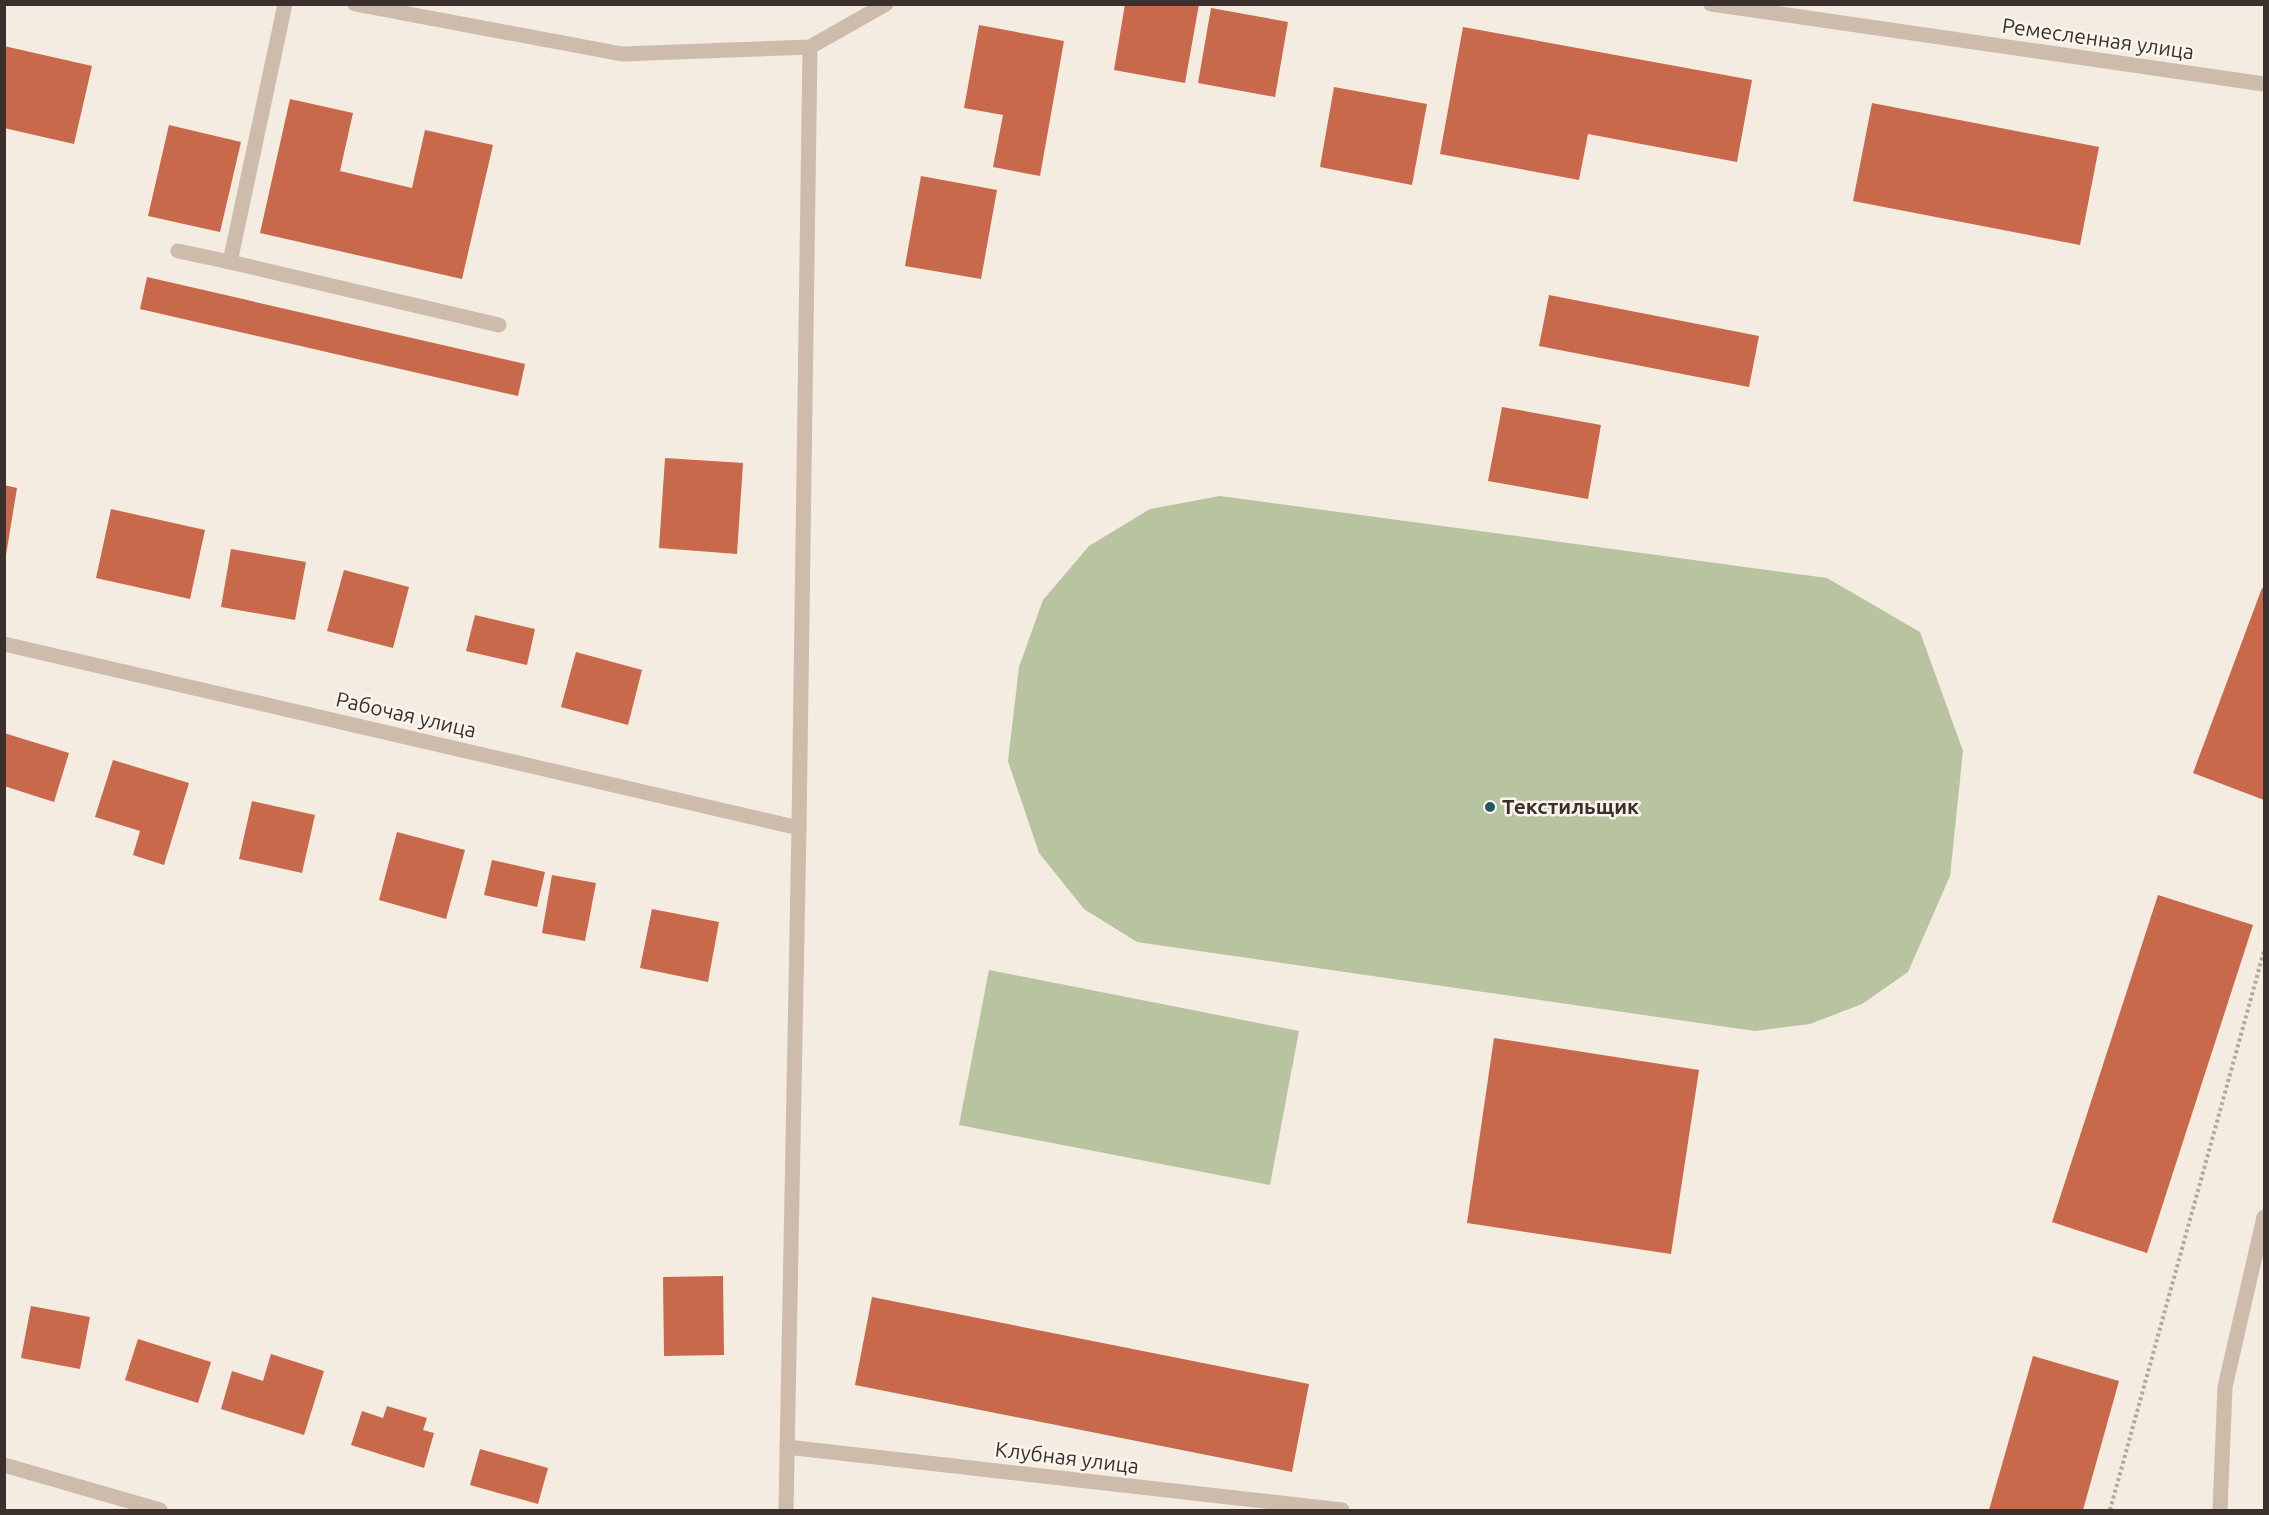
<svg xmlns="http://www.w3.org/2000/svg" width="2269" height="1515" font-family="Ubuntu,sans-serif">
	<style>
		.green { fill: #b8c4a0 }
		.building { fill: #c8694b }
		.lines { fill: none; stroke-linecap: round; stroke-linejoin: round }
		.path { stroke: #b9a596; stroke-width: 4; stroke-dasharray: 3 3; stroke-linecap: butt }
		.lane { stroke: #cdbbac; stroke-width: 15 }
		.street { stroke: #cdbbac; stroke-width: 15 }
		.poi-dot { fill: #1f5a5e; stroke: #fbf5ee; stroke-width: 2 }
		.labels { text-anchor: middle; stroke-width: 5; stroke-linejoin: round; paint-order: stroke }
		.street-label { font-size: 21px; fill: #3b302b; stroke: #fbf5ee }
		.poi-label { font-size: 21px; font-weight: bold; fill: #3b302b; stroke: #fbf5ee; text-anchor: start }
	</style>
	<rect width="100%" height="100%" fill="#f4ebe1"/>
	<!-- green -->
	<g class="green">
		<polygon points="1220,496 1827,578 1920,632 1963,751 1950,876 1908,972 1862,1004 1810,1024 1755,1031 1137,942 1084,909 1039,853 1008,761 1019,667 1043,600 1089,546 1150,509"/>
		<polygon points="989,970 1299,1031 1270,1185 959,1125"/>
	</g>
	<!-- building -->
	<g class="building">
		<polygon points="1125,4 1199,4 1185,83 1114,70"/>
		<polygon points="1211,8 1288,22 1275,97 1198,83"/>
		<polygon points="979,25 1064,41 1040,176 993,167 1003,115 964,108"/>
		<polygon points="1463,27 1752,80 1737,162 1588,134 1579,180 1440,154"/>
		<polygon points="4,46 92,66 74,144 4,128"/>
		<polygon points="1334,87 1427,104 1412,185 1320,167"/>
		<polygon points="290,99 353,113 340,171 412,188 425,130 493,145 462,279 260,233"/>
		<polygon points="1872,103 2099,147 2080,245 1853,201"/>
		<polygon points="169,125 241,142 220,232 148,216"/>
		<polygon points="921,176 997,190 981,279 905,266"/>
		<polygon points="147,277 525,364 518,396 140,309"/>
		<polygon points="1549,295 1759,336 1749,387 1539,346"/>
		<polygon points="1502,407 1601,425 1588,499 1488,481"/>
		<polygon points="665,458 743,463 737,554 659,548"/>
		<polygon points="4,485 17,488 6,555 4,555"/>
		<polygon points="111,509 205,530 190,599 96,578"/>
		<polygon points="231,549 306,562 295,620 221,607"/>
		<polygon points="344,570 409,587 393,648 327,631"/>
		<polygon points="2262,588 2264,589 2264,800 2193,773"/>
		<polygon points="475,615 535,629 527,665 466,651"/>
		<polygon points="576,652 642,670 628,725 561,707"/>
		<polygon points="4,733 69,753 54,802 4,786"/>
		<polygon points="113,760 189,783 164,865 133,855 140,831 95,817"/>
		<polygon points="252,801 315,815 302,873 239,859"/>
		<polygon points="397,832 465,850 446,919 379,900"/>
		<polygon points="492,860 545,872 537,907 484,895"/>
		<polygon points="552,875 596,883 585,941 542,933"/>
		<polygon points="2158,895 2253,925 2147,1253 2052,1222"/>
		<polygon points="652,909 719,922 708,982 640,968"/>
		<polygon points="1494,1038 1699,1070 1671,1254 1467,1223"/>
		<polygon points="723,1276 724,1355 664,1356 663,1277"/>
		<polygon points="872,1297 1309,1384 1292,1472 855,1385"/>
		<polygon points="31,1306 90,1317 80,1369 21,1358"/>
		<polygon points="138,1339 211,1362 198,1403 125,1380"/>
		<polygon points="271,1354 324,1371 304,1435 221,1409 232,1371 263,1381"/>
		<polygon points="2033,1356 2119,1381 2083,1510 1989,1510"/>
		<polygon points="387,1406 427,1418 423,1430 434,1433 424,1468 351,1445 362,1411 383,1418"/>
		<polygon points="480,1449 548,1468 538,1504 470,1485"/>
	</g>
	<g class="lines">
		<!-- path -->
		<polyline class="path" points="2110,1510 2264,951"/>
		<!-- lane -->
		<g class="lane">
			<polyline points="285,4 230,262 499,325"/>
			<polyline points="178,251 230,262"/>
		</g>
		<!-- street -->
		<g class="street">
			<polyline points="355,4 622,54 810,47 886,4"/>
			<polyline points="1711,4 2264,84"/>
			<polyline points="4,644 799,828"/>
			<polyline points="787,1447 1342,1510"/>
			<polyline points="4,1465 160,1510"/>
			<polyline points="786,1510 799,828 810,47"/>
			<polyline points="2220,1510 2225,1387 2264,1217"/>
		</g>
	</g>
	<!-- markers -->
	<circle class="poi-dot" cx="1490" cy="807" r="6"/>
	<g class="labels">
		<!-- street labels -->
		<g class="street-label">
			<text transform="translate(2098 39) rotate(8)" y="7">Ремесленная улица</text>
			<text transform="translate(406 715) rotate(13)" y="7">Рабочая улица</text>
			<text transform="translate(1067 1458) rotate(7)" y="7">Клубная улица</text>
		</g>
		<!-- poi labels -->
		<g class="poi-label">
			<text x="1502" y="814">Текстильщик</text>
		</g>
	</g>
	<!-- border -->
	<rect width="2269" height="1515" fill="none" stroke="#3b302b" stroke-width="12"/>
</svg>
